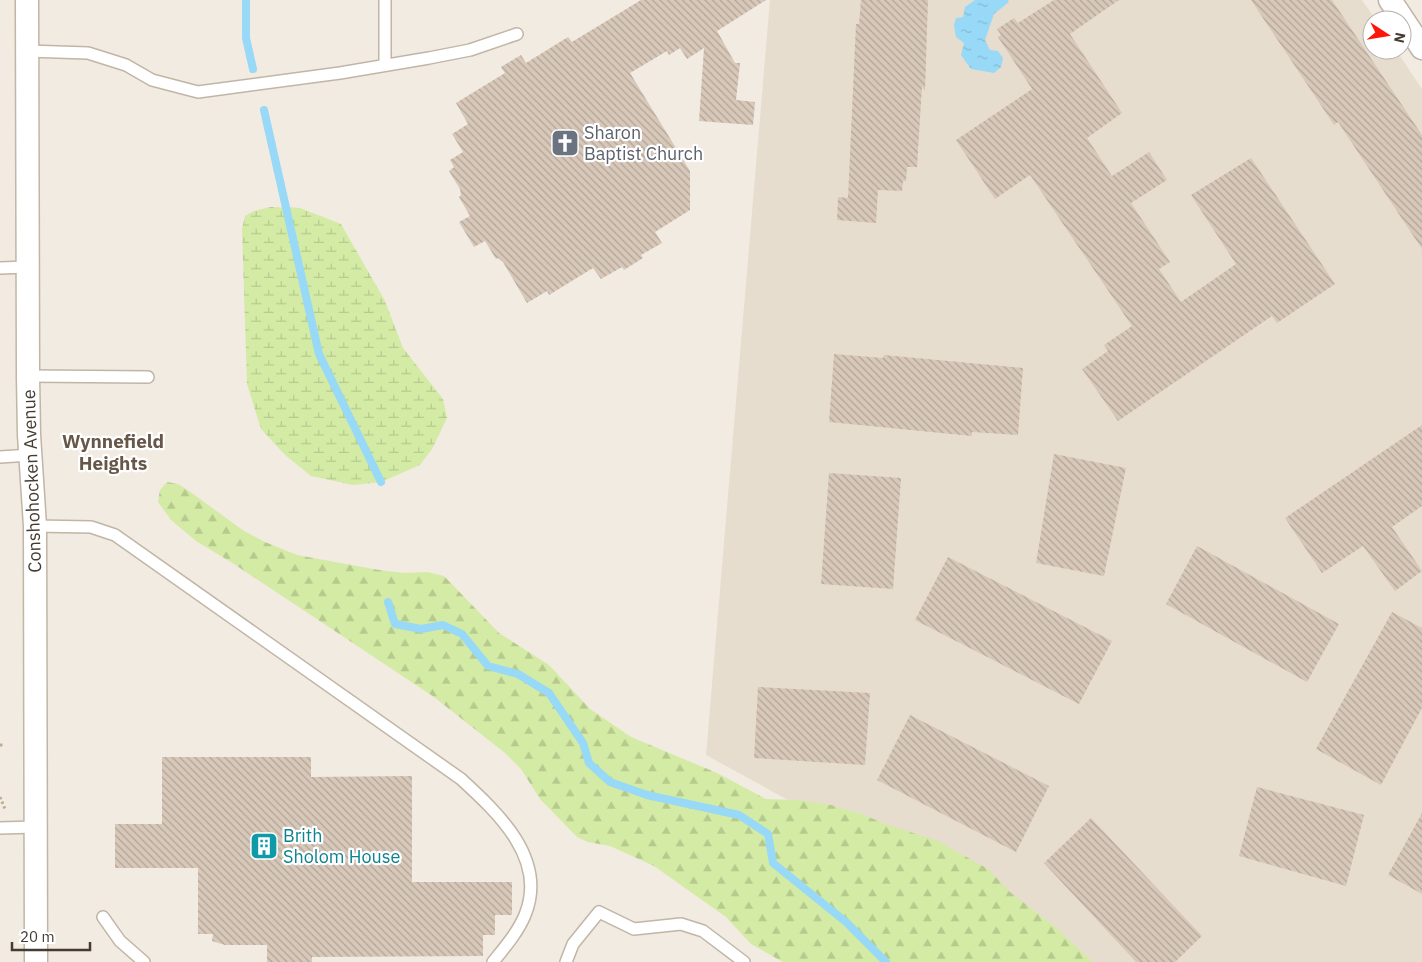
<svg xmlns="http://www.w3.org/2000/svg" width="1422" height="962" font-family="'IBM Plex Sans',sans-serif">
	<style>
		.residential { fill: #e7ddcf }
		.forest { fill: url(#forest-firs) }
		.wetland { fill: url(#wetland-marsh) }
		.water { fill: url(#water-ripples) }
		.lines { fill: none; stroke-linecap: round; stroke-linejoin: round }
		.stream { stroke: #97d9f6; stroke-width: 8 }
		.building { fill: url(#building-back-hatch) }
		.service-casing { stroke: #c1b5a6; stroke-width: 14 }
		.minor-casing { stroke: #c1b5a6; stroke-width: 25 }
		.path { stroke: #c1ac93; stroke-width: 3; stroke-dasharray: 2.5 2.5; stroke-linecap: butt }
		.service { stroke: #fff; stroke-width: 11 }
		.minor { stroke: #fff; stroke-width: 22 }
		.labels { text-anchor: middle; stroke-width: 4.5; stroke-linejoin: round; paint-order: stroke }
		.worship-label { font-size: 18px; fill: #5b616d; stroke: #fff; text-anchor: start }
		.street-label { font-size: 18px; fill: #443b32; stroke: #fff }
		.culture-label { font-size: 18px; fill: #0d838f; stroke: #fff; text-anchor: start }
		.neighbourhood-label { font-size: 19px; font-weight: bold; fill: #675748; stroke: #fff }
	</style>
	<defs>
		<pattern id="forest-firs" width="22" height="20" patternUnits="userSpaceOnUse" patternTransform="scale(1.25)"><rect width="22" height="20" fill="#d3eba5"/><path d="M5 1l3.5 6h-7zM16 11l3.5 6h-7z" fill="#b6ca8e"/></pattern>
		<pattern id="wetland-marsh" width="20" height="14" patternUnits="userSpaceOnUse" patternTransform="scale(1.25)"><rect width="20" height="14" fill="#d3eba5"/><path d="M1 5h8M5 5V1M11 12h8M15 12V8" fill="none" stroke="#b6ca8e"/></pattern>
		<pattern id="water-ripples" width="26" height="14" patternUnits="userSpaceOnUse" patternTransform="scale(1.25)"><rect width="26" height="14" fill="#97d9f6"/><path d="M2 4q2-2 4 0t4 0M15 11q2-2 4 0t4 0" fill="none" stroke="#83bbd3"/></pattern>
		<pattern id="building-back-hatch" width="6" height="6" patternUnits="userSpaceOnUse" patternTransform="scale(1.25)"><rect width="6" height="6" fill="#d8c8b9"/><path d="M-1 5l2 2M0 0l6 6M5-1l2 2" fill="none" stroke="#b1a497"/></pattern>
	</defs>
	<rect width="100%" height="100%" fill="#f2ebe1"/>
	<!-- residential -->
	<polygon class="residential" points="770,0 1362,0 1376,20 1372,20 1372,50 1396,50 1422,89 1422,962 1060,962 999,916 706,755"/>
	<!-- forest -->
	<polygon class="forest" points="167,482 178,484 189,491 244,531 265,542 297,555 379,570 404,573 427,572 444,576 499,633 549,665 590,709 631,737 717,773 766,799 798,800 831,805 862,814 885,824 938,841 988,869 1010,892 1054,926 1093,962 783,962 751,944 726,917 654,866 610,846 588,842 577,837 540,799 521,769 505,753 434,697 234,564 196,541 171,520 158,502 160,490"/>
	<!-- wetland -->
	<polygon class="wetland" points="271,207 300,208 341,224 385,301 403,348 443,399 447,418 432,449 420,465 381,482 353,485 311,476 285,455 261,429 247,384 242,229 245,216 254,211"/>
	<!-- water -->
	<polygon class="water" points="975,0 1008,0 1009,2 994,14 985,40 990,50 998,51 1003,58 1001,67 994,73 971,69 961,55 964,43 956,37 954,26 956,18 963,17 965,7"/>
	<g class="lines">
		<!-- stream -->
		<g class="stream">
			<polyline points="246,0 246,38 253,69"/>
			<polyline points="264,110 319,354 381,482"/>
			<polyline points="388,602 395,624 421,629 443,625 462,634 488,666 518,674 549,693 583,743 589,763 610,782 647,795 739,815 768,834 773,863 846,922 886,962"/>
		</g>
	</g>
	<!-- building -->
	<g class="building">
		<polygon points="641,0 766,0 717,31 735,63 740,63 736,100 755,102 753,125 699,121 704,48 687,59 680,48 669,55 667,51 630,73 690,171 690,210 655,232 662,243 641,255 643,258 624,270 622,267 601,279 593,268 549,295 547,291 527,303 503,262 498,258 496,259 485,241 474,247 459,222 470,216 459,197 461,195 460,189 449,171 454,167 450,160 463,152 452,134 468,124 456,103 505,73 501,67 521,55 526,63 568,37 572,42"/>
		<polygon points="861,0 928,0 925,91 922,86 917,167 907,167 906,181 903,181 902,191 878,190 876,223 837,220 838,197 848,198 856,24 859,24"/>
		<polygon points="1054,0 1119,0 1070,34 1122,113 1087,138 1112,176 1149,152 1167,180 1131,203 1170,262 1159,269 1181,302 1236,264 1191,195 1251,158 1335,284 1277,323 1272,316 1118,421 1082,369 1108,351 1104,345 1132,326 1030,175 995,199 956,140 1032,89 998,37 1001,35 997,29 1014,18 1018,23"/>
		<polygon points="1251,0 1332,0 1422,135 1422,249 1338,122 1334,125"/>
		<polygon points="834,354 883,358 884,355 1023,368 1018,435 972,432 972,436 829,422"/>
		<polygon points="1422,425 1422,506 1392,527 1422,571 1395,591 1363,546 1322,573 1285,518"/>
		<polygon points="1054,454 1126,468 1104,576 1036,563"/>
		<polygon points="829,473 901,478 893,589 821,584"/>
		<polygon points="1197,546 1339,624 1307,682 1166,604"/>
		<polygon points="948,557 1112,641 1079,704 915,620"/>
		<polygon points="1392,612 1422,628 1422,708 1381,785 1316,749"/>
		<polygon points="758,687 870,693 865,765 754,758"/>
		<polygon points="910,715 1049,786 1016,852 877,780"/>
		<polygon points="162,757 311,757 311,777 412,776 412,882 512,882 512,915 495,915 495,935 483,935 483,956 312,957 312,962 267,962 267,945 225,945 212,941 213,934 198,934 198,868 115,868 115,824 162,824"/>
		<polygon points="1257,787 1364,815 1346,886 1239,856"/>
		<polygon points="1422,813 1422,894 1388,875"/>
		<polygon points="1091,818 1202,936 1175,962 1136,962 1044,863"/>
	</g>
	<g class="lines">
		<defs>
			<g id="service">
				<polyline points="385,0 385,65"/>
				<polyline points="27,51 88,53 126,65 152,80 198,92 340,73 429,58 470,50 517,34"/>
				<polyline points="0,268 27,267"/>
				<polyline points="28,376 148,377"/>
				<polyline points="0,457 30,455"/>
				<path d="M35 526 91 527 115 535 461 779C498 813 548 859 525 915 518 932 505 947 493 962"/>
				<polyline points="0,828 35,827"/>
				<polyline points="103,917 120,941 144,962"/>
				<polyline points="566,962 573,944 599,912 634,929 681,924 703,931 744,962"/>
			</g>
			<g id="minor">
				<polyline points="27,0 28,376 29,435 35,526 36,962"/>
				<polyline points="1390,0 1422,48"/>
			</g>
		</defs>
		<!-- service casing -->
		<use href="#service" class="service-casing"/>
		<!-- minor casing -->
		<use href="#minor" class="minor-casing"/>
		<!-- path -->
		<g class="path">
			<polyline points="0,745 5,745"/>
			<polyline points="0,797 5,809"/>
		</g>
		<!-- service -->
		<use href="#service" class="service"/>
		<!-- minor -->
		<use href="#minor" class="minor"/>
	</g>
	<!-- icons -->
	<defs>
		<symbol id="church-square" viewBox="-11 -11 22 22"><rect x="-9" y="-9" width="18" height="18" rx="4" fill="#6b7280" stroke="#fff"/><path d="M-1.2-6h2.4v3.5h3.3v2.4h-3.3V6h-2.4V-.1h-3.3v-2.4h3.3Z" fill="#fff"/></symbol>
		<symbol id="building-square" viewBox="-11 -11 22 22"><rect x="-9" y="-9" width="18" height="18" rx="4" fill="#0f9aa8" stroke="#fff"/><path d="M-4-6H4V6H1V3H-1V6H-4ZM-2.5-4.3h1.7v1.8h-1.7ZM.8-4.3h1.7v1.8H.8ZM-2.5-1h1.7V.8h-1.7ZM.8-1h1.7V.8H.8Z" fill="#fff"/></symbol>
	</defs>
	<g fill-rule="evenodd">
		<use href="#church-square" x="549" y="127" width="32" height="32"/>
		<use href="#building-square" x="248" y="830" width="32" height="32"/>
	</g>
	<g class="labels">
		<!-- worship labels -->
		<g class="worship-label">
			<text x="584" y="139">Sharon<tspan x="584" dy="21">Baptist Church</tspan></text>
		</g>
		<!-- street labels -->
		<g class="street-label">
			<text transform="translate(32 481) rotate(-92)" y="6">Conshohocken Avenue</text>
		</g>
		<!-- culture labels -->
		<g class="culture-label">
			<text x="283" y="842">Brith<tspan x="283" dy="21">Sholom House</tspan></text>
		</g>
		<!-- neighbourhood labels -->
		<g class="neighbourhood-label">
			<text x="113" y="448">Wynnefield<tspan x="113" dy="22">Heights</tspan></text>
		</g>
	</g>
	<!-- north arrow -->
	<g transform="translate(1387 35) rotate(102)"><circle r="24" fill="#ffffff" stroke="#b4b1ad"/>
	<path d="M0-4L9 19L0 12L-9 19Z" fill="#ff160b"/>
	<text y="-8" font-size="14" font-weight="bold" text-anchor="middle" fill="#443b32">N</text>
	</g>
	<!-- scale -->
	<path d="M12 942v8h78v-8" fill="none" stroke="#443b32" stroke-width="2.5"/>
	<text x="20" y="942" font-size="15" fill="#443b32" stroke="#ffffff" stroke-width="4" paint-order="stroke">20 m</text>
</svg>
